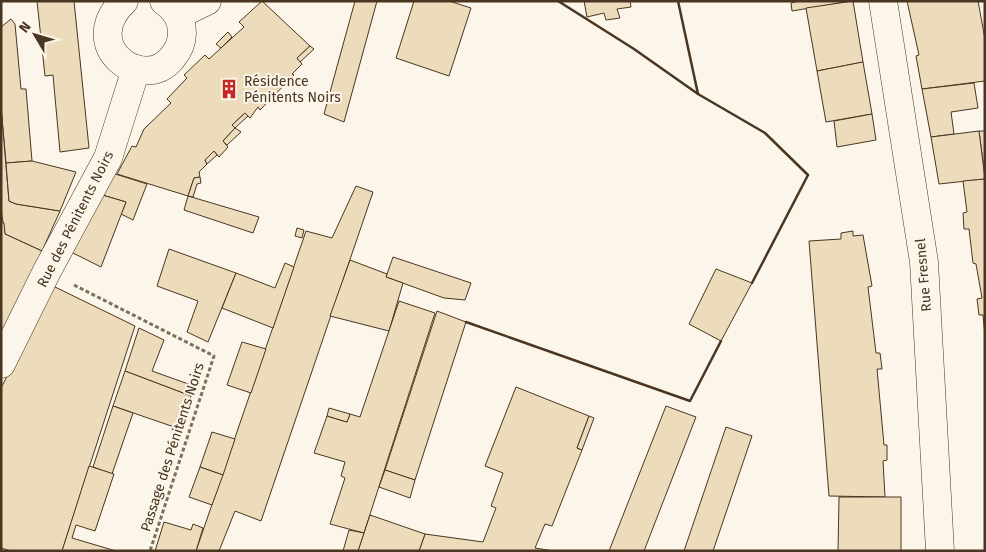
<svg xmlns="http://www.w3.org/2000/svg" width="986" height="552" font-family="'Fira Sans',sans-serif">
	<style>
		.building { fill: #ecdcbc; stroke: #4a3520 }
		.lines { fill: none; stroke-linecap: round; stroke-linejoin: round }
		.street-casing { stroke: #4a3520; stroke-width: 29 }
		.path { stroke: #7f6f5c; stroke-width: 3; stroke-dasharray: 4 2.5; stroke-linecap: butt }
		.street { stroke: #fbf6e9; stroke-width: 28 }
		.wall { stroke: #4a3520; stroke-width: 2.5 }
		.labels { text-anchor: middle; stroke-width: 4; stroke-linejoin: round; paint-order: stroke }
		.poi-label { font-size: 14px; fill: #4a3520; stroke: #fbf6e9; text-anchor: start }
		.street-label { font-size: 14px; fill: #4a3520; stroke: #fbf6e9 }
	</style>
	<rect width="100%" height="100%" fill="#fbf6e9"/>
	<!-- building -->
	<g class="building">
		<polygon points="37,1 74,1 89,148 60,152 53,75 45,76"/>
		<polygon points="262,1 310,46 297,58 302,64 292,74 294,75 260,110 258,107 250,118 245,113 232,125 235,128 223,141 228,147 219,157 214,151 205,160 207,164 199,172 200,177 194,178 188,196 117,174 132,146 136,147 144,129 171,103 167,99 187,78 184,75 205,55 209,59 221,48 244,27 239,22"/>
		<polygon points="355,1 377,1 344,122 324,114"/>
		<polygon points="414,1 449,1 471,8 449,76 396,58"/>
		<polygon points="584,1 630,1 631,7 617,9 620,18 606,20 604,13 587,17"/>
		<polygon points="799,1 852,1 792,11 791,3"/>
		<polygon points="853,1 863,62 817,71 806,8"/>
		<polygon points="907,1 978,1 985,39 985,81 922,89 916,56 919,55"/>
		<polygon points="11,19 15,24 21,89 26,89 32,161 6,163 1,107 1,27"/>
		<polygon points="228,32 232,37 221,48 216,44"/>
		<polygon points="310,46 314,49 300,62 297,58"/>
		<polygon points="863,62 872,114 826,122 817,71"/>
		<polygon points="974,83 978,108 951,112 954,134 931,137 922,89"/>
		<polygon points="1,107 9,201 16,204 60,211 42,251 5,234 1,210"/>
		<polygon points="245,113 248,116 235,128 232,125"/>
		<polygon points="872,114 876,140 837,147 834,121"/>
		<polygon points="235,128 241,132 227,145 223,141"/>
		<polygon points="979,131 985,131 985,177"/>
		<polygon points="979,131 985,179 939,184 931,137"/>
		<polygon points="214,151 217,155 207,164 205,160"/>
		<polygon points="32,161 76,172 60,211 16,204 9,201 6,163"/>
		<polygon points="112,173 147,184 133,220 121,214 126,202 99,194"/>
		<polygon points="200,177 201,183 197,184 193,197 188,196 194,178"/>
		<polygon points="985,179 985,336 983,315 979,315 977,299 982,298 976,264 973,263 969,229 964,229 963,213 967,212 963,181"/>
		<polygon points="356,186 373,192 261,521 235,511 219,551 196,551 306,231 332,238"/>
		<polygon points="99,194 126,202 101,267 69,251"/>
		<polygon points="188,196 259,217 253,233 184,210"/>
		<polygon points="1,222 4,223 5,234 42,251 1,345"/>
		<polygon points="297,228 304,230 302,238 295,236"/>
		<polygon points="853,231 853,236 863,235 872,286 868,287 876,353 880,353 882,369 877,369 884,445 887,445 887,460 883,461 885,497 829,496 809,241 841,239 841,233"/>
		<polygon points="169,249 236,273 208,342 187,332 198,301 157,286"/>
		<polygon points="393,257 471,283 465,300 444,298 386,277"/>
		<polygon points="350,260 387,274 386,277 403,283 389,331 330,316"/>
		<polygon points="285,263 294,267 273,328 222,308 236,273 275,288"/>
		<polygon points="716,269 752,283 721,341 689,324"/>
		<polygon points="53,286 135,326 62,551 11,551 1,548 1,388"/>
		<polygon points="399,301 435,313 364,533 330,524 345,478 341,476 345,462 314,453 327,416 347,422 350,414 360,417"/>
		<polygon points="437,311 466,322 415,480 385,470"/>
		<polygon points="139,328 164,340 152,371 194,386 191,396 125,371"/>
		<polygon points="242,342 266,349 251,393 227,385"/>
		<polygon points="125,371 191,396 180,429 113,406"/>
		<polygon points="516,387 589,416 577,448 582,450 552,526 545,524 535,548 554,551 419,551 425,534 483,542 496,508 491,506 503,473 485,466"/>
		<polygon points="113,406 133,413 112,474 93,467"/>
		<polygon points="666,406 696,417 644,551 609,551"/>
		<polygon points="329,408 350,414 347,422 327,416"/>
		<polygon points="589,416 594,418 582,450 577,448"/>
		<polygon points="726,427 752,436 713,551 684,551"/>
		<polygon points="212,432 235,439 223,475 200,467"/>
		<polygon points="89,466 114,474 95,531 76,525 72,538 116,551 62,551"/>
		<polygon points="200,467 223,475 212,505 189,497"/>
		<polygon points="385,470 415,480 410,498 379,487"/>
		<polygon points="839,497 901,497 901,551 838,551"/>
		<polygon points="370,515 425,534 419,551 358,551"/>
		<polygon points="164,522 191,530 193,524 203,528 196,551 155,551"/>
		<polygon points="349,530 364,533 358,551 343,551"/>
	</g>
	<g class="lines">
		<defs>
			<g id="street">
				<path d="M124 1C77 46 143 94 172 58 178 51 182 43 182 33 182 20 176 9 164 1"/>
				<polyline points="883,1 924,262 940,551"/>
				<polyline points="178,15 207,1"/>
				<polyline points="1,364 47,271 108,158 136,69"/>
			</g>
		</defs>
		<!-- street casing -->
		<use href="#street" class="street-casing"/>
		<!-- path -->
		<polyline class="path" points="74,285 214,356 150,551"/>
		<!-- street -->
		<use href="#street" class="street"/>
		<!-- wall -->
		<g class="wall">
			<polyline points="558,1 634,49 698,94 765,133 808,175 752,283"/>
			<polyline points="678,1 698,94"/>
			<polyline points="466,322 690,401 721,341"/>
		</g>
	</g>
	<!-- icons -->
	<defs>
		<symbol id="building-bare" viewBox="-9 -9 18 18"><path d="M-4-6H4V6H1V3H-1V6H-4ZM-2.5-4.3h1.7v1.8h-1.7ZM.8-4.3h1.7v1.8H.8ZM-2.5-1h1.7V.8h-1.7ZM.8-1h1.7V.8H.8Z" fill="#c62828" stroke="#fbf6e9" stroke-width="2.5" paint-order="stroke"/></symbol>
	</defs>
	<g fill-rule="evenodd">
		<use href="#building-bare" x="215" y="75" width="28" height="28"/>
	</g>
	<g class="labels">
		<!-- poi labels -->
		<g class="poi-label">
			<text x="244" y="86">Résidence<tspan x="244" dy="16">Pénitents Noirs</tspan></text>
		</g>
		<!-- street labels -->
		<g class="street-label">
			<text transform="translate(75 219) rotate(-63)" y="5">Rue des Pénitents Noirs</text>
			<text transform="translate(923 275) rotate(-95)" y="5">Rue Fresnel</text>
			<text transform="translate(172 447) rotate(-72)" y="5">Passage des Pénitents Noirs</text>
		</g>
	</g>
	<!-- border -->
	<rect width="986" height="552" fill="none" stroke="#4a3520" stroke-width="5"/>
	<!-- north arrow -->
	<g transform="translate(35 35) rotate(308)" stroke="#fbf6e9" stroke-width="4" paint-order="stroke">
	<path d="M0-4L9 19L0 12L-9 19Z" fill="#4a3520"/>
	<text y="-8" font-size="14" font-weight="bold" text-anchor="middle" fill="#4a3520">N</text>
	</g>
</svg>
